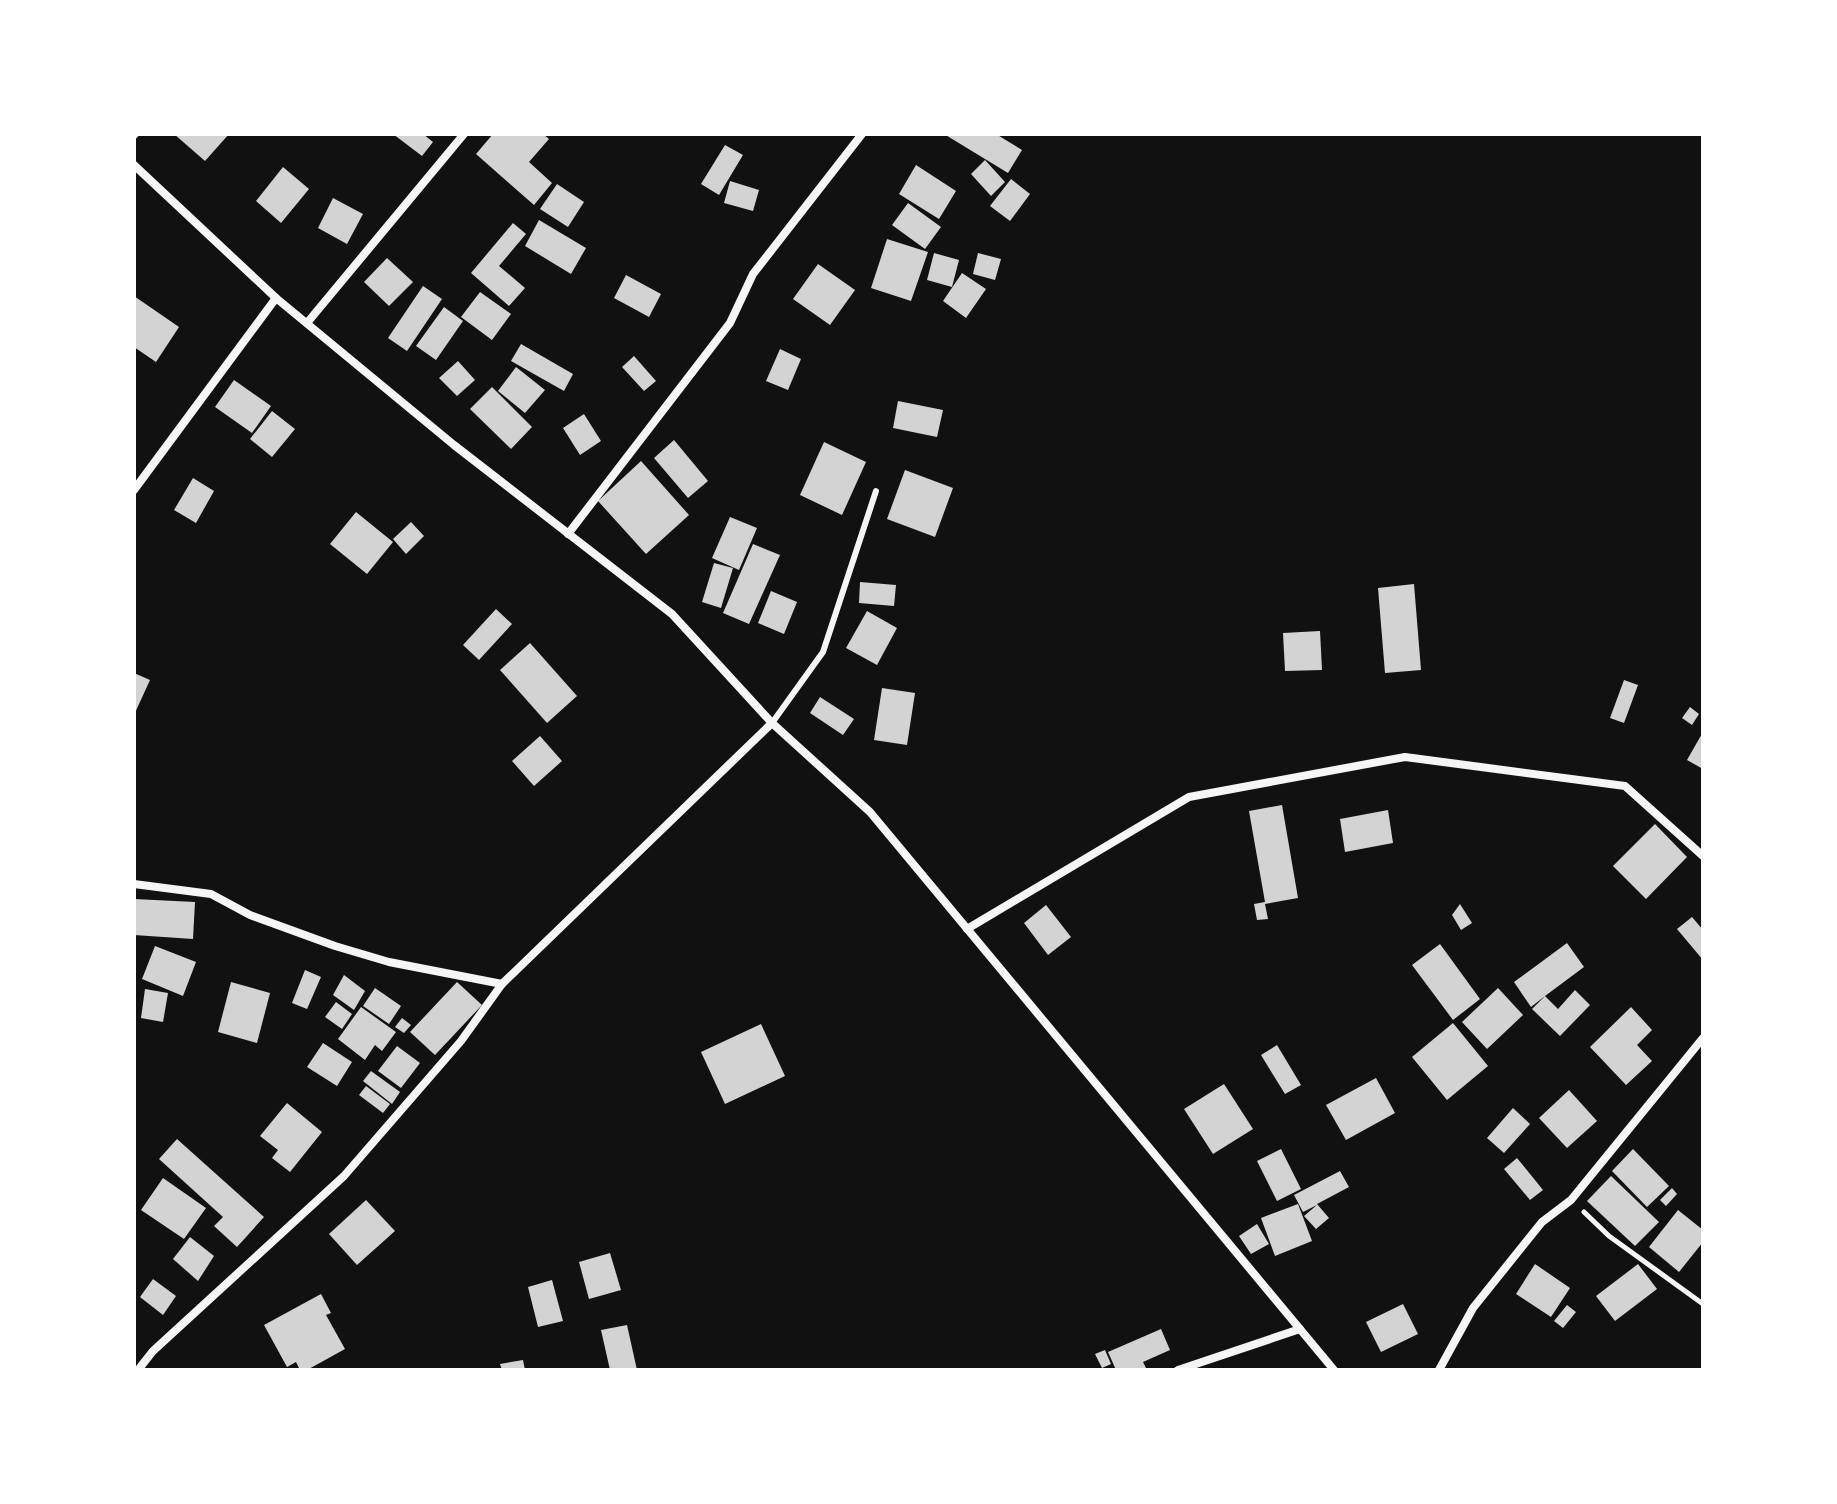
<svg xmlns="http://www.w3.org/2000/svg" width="1837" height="1504" font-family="'Asap Condensed',sans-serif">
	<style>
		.building { fill: #d3d3d3 }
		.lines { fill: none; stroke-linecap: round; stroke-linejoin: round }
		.path { stroke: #f5f5f5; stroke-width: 5 }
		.service { stroke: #f5f5f5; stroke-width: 6 }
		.minor { stroke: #f5f5f5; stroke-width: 8 }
	</style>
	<rect width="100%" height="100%" fill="#111"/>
	<!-- building -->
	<g class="building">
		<polygon points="174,134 229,134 205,161"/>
		<polygon points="393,134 423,134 433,142 422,156"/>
		<polygon points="493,134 543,134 549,139 529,162 552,183 534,205 476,154"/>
		<polygon points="944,134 996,134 1022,150 1008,173"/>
		<polygon points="725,145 743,155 719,195 701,184"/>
		<polygon points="985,160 1005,182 991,196 971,174"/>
		<polygon points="916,165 956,191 939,219 899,194"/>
		<polygon points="283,167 309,189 281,223 256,201"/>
		<polygon points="1011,179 1030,194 1010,221 990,206"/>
		<polygon points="730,181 759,190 753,211 724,203"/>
		<polygon points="557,184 584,202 568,227 540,209"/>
		<polygon points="333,198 363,214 347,244 318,228"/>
		<polygon points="908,203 941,227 925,249 892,225"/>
		<polygon points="539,220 586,248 571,274 525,246"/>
		<polygon points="513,223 526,234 499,266 525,288 509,306 471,273"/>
		<polygon points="887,239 928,252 911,301 871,288"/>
		<polygon points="934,253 959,260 952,287 927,280"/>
		<polygon points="978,253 1001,259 995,280 973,274"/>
		<polygon points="387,258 413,282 389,306 364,282"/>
		<polygon points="818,264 855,290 830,325 793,299"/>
		<polygon points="962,273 986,289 966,318 943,301"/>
		<polygon points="626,275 661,294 649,317 614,298"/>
		<polygon points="423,286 442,299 407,351 388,338"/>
		<polygon points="480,292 511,314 492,340 461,317"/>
		<polygon points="134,296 179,327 156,362 134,347"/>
		<polygon points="444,307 463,321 436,360 416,346"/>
		<polygon points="521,344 573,374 564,391 511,361"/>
		<polygon points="780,349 801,359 788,390 766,381"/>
		<polygon points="634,356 656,381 644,391 622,367"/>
		<polygon points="458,361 475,380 457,396 439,378"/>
		<polygon points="516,367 545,390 525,413 498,391"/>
		<polygon points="234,380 271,406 252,433 215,407"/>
		<polygon points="492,387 532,427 511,449 470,409"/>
		<polygon points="898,401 943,410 937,437 893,428"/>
		<polygon points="272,411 295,429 272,457 250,439"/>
		<polygon points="584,414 601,441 580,455 563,428"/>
		<polygon points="674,440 708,481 688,498 654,458"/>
		<polygon points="824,442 866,462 842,515 800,495"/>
		<polygon points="641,461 689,515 646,554 598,501"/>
		<polygon points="905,470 953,488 935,537 887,519"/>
		<polygon points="193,478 214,491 196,523 174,510"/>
		<polygon points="356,512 393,542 367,574 330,544"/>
		<polygon points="730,517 757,528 739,570 712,558"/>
		<polygon points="411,522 424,536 406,554 393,539"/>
		<polygon points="753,544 780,555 749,624 723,613"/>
		<polygon points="714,563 733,568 721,608 702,602"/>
		<polygon points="860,582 896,585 894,606 859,603"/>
		<polygon points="1414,584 1421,670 1385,673 1378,588"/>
		<polygon points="771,591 797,602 784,634 758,623"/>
		<polygon points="496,609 512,624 479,660 463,645"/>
		<polygon points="867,611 897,628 877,665 846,648"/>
		<polygon points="1320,631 1322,670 1285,671 1283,633"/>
		<polygon points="530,643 577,696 547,723 500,670"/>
		<polygon points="134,673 150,680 134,715"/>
		<polygon points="1624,680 1638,685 1624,723 1610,718"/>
		<polygon points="882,688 915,693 907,745 874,740"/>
		<polygon points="820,697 854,719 843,735 810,713"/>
		<polygon points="1690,707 1699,714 1692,725 1682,718"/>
		<polygon points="1703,732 1703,769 1687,760"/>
		<polygon points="540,736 562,761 534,786 512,761"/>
		<polygon points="1282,805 1298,898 1265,904 1268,919 1257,920 1254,904 1265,902 1249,811"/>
		<polygon points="1388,810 1393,843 1345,852 1340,819"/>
		<polygon points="1655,824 1687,857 1646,899 1613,866"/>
		<polygon points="134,899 195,902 193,939 134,935"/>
		<polygon points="1460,904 1472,923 1461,930 1452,915"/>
		<polygon points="1046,905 1071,937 1048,955 1024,923"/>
		<polygon points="1692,917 1703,930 1703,960 1677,929"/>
		<polygon points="1567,943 1584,967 1545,996 1558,1009 1575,990 1590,1005 1560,1036 1532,1009 1545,996 1531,1007 1514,982"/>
		<polygon points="1440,944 1480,999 1453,1020 1412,965"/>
		<polygon points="155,946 196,962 183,996 142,979"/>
		<polygon points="305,970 321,977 307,1009 292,1003"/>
		<polygon points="344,975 365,991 354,1010 333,995"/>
		<polygon points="231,982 270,993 257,1043 218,1032"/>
		<polygon points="457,982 482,1005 435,1055 410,1032"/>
		<polygon points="375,988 401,1006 389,1024 363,1006"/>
		<polygon points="1498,988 1523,1015 1487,1049 1462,1022"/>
		<polygon points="145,989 168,993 163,1022 141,1018"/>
		<polygon points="336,1002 352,1014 342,1029 325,1017"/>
		<polygon points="361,1007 396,1032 382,1051 375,1045 365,1060 338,1039"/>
		<polygon points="1631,1007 1652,1030 1637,1045 1652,1061 1626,1085 1590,1047"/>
		<polygon points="402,1018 411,1025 404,1033 395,1027"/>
		<polygon points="1453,1023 1488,1066 1447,1100 1412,1057"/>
		<polygon points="761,1024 785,1076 725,1104 701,1052"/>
		<polygon points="323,1043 352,1062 337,1086 307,1067"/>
		<polygon points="1277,1045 1301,1085 1285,1094 1261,1055"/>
		<polygon points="397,1046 420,1063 401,1088 378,1071"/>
		<polygon points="371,1071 400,1092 392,1104 363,1081"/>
		<polygon points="1376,1078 1395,1113 1346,1140 1326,1105"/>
		<polygon points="1224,1084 1253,1129 1213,1154 1184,1109"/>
		<polygon points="366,1086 390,1104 383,1113 359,1095"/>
		<polygon points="1569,1090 1597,1121 1567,1148 1539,1118"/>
		<polygon points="287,1103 322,1132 290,1172 272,1158 278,1150 260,1136"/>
		<polygon points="1513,1108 1530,1124 1504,1153 1487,1138"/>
		<polygon points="177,1139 264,1217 237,1247 214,1226 223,1217 159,1159"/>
		<polygon points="1281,1149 1301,1189 1277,1201 1257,1161"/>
		<polygon points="1633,1149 1669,1186 1647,1207 1612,1171"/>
		<polygon points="1517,1158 1543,1190 1530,1200 1504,1169"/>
		<polygon points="1340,1171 1349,1187 1317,1204 1329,1218 1316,1229 1304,1216 1317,1205 1303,1212 1294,1195"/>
		<polygon points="1611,1176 1659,1222 1635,1246 1587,1201"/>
		<polygon points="163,1178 206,1208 184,1239 141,1210"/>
		<polygon points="1672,1188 1677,1194 1666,1206 1660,1200"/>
		<polygon points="366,1200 395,1231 357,1265 329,1234"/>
		<polygon points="1298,1204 1312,1241 1275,1256 1261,1218"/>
		<polygon points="1678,1210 1703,1230 1703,1242 1679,1272 1649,1247"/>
		<polygon points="1257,1224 1269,1244 1251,1254 1239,1236"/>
		<polygon points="190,1237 214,1256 198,1281 173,1259"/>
		<polygon points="610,1253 621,1290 589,1299 579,1262"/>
		<polygon points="1535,1264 1570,1288 1551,1317 1516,1294"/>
		<polygon points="1638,1264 1657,1289 1615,1321 1596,1296"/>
		<polygon points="153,1279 176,1296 163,1315 140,1297"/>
		<polygon points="552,1280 563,1321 538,1327 528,1287"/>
		<polygon points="321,1294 331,1313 326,1315 345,1349 307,1370 300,1370 296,1362 287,1367 264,1325"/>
		<polygon points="1403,1304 1418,1334 1381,1352 1366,1322"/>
		<polygon points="1567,1305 1576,1312 1563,1328 1554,1321"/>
		<polygon points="627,1325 637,1370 610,1370 601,1330"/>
		<polygon points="1161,1329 1170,1350 1143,1362 1147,1370 1116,1370 1108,1352"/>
		<polygon points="1105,1350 1111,1364 1102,1368 1095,1354"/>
		<polygon points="523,1360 525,1370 502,1370 500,1364"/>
	</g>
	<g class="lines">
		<!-- path -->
		<polyline class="path" points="1584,1212 1609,1236 1703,1304"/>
		<!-- service -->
		<polyline class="service" points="772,723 823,652 876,491"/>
		<!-- minor -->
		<g class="minor">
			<polyline points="134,135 135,134"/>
			<polyline points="134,165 276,298 454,445 672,614 772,723 870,812 1334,1370"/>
			<polyline points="307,323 464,134"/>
			<polyline points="134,490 276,298"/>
			<polyline points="568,534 730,323 753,274 862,134"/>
			<polyline points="134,884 211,894 250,915 335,946 389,962 502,984 772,723"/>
			<polyline points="967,929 1189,797 1405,757 1625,786 1703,856"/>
			<polyline points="138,1370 153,1351 344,1176 461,1041 502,984"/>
			<polyline points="1178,1370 1300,1329"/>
			<polyline points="1439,1370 1473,1308 1542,1222 1571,1200 1703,1038"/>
		</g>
	</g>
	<!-- border -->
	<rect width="1837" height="1504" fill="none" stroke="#ffffff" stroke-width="272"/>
</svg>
